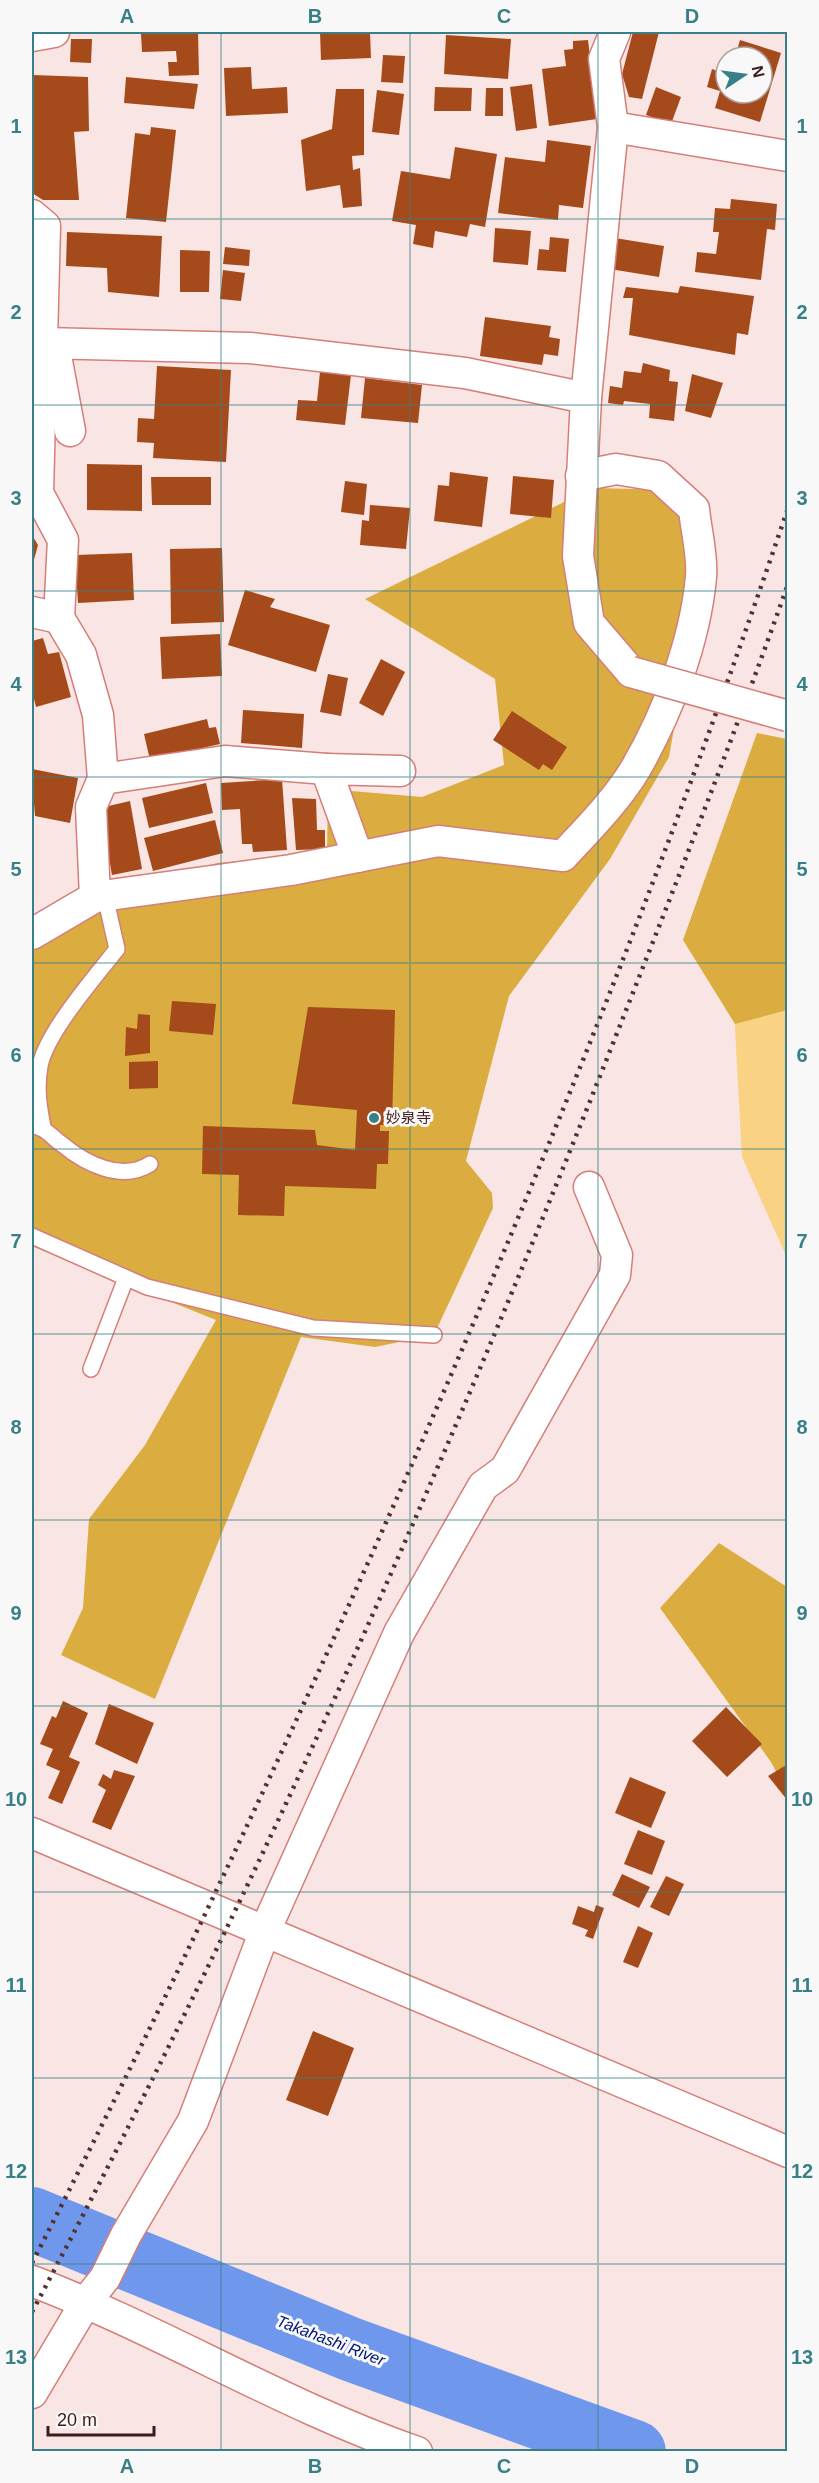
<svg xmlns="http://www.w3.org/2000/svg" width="819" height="2483" font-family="Helvetica,'Noto Sans JP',sans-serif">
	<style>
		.green { fill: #f9d383 }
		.forest { fill: #dbac3f }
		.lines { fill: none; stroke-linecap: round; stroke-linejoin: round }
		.river { stroke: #6f97ec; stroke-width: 64 }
		.building { fill: #a54a1a }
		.lane-casing { stroke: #d47f79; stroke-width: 18 }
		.street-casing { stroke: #d47f79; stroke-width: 33 }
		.lane { stroke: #fff; stroke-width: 15 }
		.street { stroke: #fff; stroke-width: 30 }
		.rail { stroke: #52312f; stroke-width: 4.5; stroke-dasharray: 3 6; stroke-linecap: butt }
		.street-bridge-casing { stroke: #d47f79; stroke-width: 33; stroke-linecap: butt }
		.street-bridge { stroke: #fff; stroke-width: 30 }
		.grid { fill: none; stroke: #388087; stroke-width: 1.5; stroke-opacity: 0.55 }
		.poi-dot { fill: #388087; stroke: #f8f8f8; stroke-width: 2 }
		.labels { text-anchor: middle; stroke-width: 6; stroke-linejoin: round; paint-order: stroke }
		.poi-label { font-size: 15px; fill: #3e1c1a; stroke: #f8f8f8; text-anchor: start }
		.water-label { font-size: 16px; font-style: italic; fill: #021578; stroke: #f8f8f8 }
		.neatline { fill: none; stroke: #388087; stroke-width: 2 }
		.grid-label { font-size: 20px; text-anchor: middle; font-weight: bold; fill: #388087 }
	</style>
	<rect width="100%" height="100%" fill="#f9e5e3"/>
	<!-- green -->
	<polygon class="green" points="787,1008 787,1258 742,1157 734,1010"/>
	<!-- forest -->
	<g class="forest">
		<polygon points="593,488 674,490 701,576 669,757 610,859 509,996 466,1161 492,1193 493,1208 434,1335 375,1347 301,1337 155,1699 61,1655 83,1608 89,1519 145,1445 216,1320 32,1246 32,934 78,908 217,863 327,853 328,789 422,797 504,765 495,679 365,599"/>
		<polygon points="757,733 787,739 787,1010 735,1024 683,940"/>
		<polygon points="719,1543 787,1587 787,1793 771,1762 660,1608"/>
	</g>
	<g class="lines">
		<!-- river -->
		<polyline class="river" points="32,2219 350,2349 634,2452"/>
	</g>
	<!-- building -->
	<g class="building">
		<polygon points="198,32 199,75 169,76 168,62 177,62 176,51 142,52 141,34"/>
		<polygon points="320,32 370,32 371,58 321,60"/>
		<polygon points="633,32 659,32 642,99 629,97 622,74"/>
		<polygon points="446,35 511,39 508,79 444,74"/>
		<polygon points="71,39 92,39 91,63 70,62"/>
		<polygon points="588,40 597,119 549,126 542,69 566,66 564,50 573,49 573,41"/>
		<polygon points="740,40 781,53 760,122 715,108 720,91 707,87 712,69 726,74 726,93 762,93 762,57 735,57"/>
		<polygon points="383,55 405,56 403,83 381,82"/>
		<polygon points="251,67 252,89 287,87 288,113 226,116 224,68"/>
		<polygon points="33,75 88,77 89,131 74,132 79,200 43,200 32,193"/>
		<polygon points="126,77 198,84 194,109 124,103"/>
		<polygon points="532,84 537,128 516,131 510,87"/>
		<polygon points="435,87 472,88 471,111 434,111"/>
		<polygon points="656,87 681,97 671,124 646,115"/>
		<polygon points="486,88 503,88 503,116 485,116"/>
		<polygon points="336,89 364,89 364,155 352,156 353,170 360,168 362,206 343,208 340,185 306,191 301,140 332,129"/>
		<polygon points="377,90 404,94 399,135 372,132"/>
		<polygon points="151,127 176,130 166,222 126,218 135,133 150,135"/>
		<polygon points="547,140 591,146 583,208 559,205 558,220 498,213 505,157 545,162"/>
		<polygon points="455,147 497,154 485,227 470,224 467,237 435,231 433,248 413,244 416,225 392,221 401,171 450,179"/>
		<polygon points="731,199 777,204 775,230 767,229 761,280 695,272 697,252 716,254 719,232 713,232 715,208 730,209"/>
		<polygon points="495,228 531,231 528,265 493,262"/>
		<polygon points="67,232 162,236 159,297 108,292 107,268 66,266"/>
		<polygon points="550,237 569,239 566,272 537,270 539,249 549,250"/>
		<polygon points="615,238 664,246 659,277 610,269"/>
		<polygon points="225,247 250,250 249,266 223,264"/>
		<polygon points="180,250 210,251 209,292 180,292"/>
		<polygon points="223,270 245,273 241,301 220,299"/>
		<polygon points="680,286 754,296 748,335 737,333 735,355 629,335 633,298 623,298 626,287 678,293"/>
		<polygon points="485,317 551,326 549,337 560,339 558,356 544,354 542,365 480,356"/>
		<polygon points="643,363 670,370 669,381 678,382 674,421 649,418 650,404 624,401 623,405 608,403 610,386 622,388 624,371 641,373"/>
		<polygon points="157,366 231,370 226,462 153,458 154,443 137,442 138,418 154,419"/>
		<polygon points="320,372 351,375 345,425 296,420 298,400 317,401"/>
		<polygon points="692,374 723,383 711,418 685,411"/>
		<polygon points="365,378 422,385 418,423 361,418"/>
		<polygon points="87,464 142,465 142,511 87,510"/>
		<polygon points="450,472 488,477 482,527 434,521 438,485 449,486"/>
		<polygon points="513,476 554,480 551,518 510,514"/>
		<polygon points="151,477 211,477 211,505 152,505"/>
		<polygon points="345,481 367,484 364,515 341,512"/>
		<polygon points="370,505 410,508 406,549 360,545 362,520 369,521"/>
		<polygon points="32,535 38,545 32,567"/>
		<polygon points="222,548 224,622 171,624 170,549"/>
		<polygon points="132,553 134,600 78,603 75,555"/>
		<polygon points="245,590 275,599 270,607 330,625 316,672 228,645"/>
		<polygon points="220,634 222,676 162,679 160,637"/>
		<polygon points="43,638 48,654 59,652 71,697 36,707 32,691 32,641"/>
		<polygon points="381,659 405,672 383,716 359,703"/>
		<polygon points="328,674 348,678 341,716 320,712"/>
		<polygon points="243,710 304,714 302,748 241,743"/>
		<polygon points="512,711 567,747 552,770 543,764 539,770 493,740"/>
		<polygon points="207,719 209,728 216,727 220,744 150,760 144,734"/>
		<polygon points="32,769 78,778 70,823 35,816 34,803 32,803"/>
		<polygon points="282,779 287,850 253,852 252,844 242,844 240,809 222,810 221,783"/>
		<polygon points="206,783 213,813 149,828 142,798"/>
		<polygon points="292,798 316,799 317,830 325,830 325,849 296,850"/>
		<polygon points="130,801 142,869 112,875 100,808"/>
		<polygon points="215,820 223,853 153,871 144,838"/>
		<polygon points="172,1001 216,1004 213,1035 169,1031"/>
		<polygon points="308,1007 395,1010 392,1125 380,1125 380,1131 389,1131 388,1164 377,1164 376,1189 285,1186 284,1216 238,1215 239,1175 202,1174 203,1126 315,1130 317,1145 355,1150 357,1110 292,1104"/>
		<polygon points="138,1014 150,1015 150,1053 125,1056 126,1027 137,1029"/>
		<polygon points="158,1061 158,1088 129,1089 129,1062"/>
		<polygon points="63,1701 88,1713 69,1757 80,1762 62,1804 48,1798 60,1771 46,1765 53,1749 40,1744 52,1716 56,1718"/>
		<polygon points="109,1704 154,1723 137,1764 95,1744"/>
		<polygon points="726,1707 762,1744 727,1777 692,1741"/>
		<polygon points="788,1764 788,1801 768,1776"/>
		<polygon points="114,1770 135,1776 111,1830 92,1822 106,1790 98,1785 103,1774 111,1779"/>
		<polygon points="630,1777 666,1792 651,1828 615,1813"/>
		<polygon points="638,1830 665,1841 652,1875 624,1864"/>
		<polygon points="622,1874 650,1887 639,1908 612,1895"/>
		<polygon points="666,1876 684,1884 669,1916 650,1907"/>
		<polygon points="596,1905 604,1908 593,1939 585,1936 588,1930 572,1924 578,1906 594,1912"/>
		<polygon points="638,1926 653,1933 638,1968 623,1962"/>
		<polygon points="313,2031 354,2048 328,2116 286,2100"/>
	</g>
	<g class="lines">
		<defs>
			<g id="lane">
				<path d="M32 1126C46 1127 51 1137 63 1145 86 1164 122 1182 150 1164"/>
				<path d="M43 1127C39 1107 36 1087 40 1066 46 1033 95 977 117 949L105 896"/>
				<polyline points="32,1236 147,1287 313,1328 434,1335"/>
				<polyline points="91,1369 126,1278"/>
			</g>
			<g id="street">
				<polyline points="615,32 604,59 613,127 586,398 578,556 589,623 631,672"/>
				<polyline points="32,36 54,32"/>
				<polyline points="613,127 788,156"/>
				<polyline points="32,215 45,226 38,493 63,540 59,618 32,612"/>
				<polyline points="43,343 250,348 465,373 586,398"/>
				<polyline points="54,345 70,431"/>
				<polyline points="103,779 225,761 326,769"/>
				<polyline points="358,857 326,769 400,771"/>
				<path d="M95 897 291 870 438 841 563 856C588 829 617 800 636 768 668 712 695 642 701 577 703 556 696 531 694 509L658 476 616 469 581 476"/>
				<polyline points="32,934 95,897 91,807 103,779 98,715 81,655 59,618"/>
				<polyline points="32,1833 788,2152"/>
				<path d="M32 2281C163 2331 284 2406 417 2452"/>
				<polyline points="32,2393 86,2302 105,2278 126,2235 193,2121 264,1933 399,1633 483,1486 505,1470 615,1275 617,1255 589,1187"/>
			</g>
		</defs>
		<!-- lane casing -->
		<use href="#lane" class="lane-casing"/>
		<!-- street casing -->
		<use href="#street" class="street-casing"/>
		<!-- lane -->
		<use href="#lane" class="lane"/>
		<!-- street -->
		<use href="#street" class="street"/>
		<!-- rail -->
		<g class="rail">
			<path d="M32 2263C158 2018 276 1769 388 1518 536 1187 672 851 788 508"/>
			<path d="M32 2312C253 1897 447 1465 619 1028 677 881 735 734 788 584"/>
		</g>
		<defs>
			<polyline id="street-bridge" points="631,672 788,716"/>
		</defs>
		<!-- street-bridge casing -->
		<use href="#street-bridge" class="street-bridge-casing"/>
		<!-- street-bridge -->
		<use href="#street-bridge" class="street-bridge"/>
	</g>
	<!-- grid -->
	<path class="grid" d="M221 32V2452M410 32V2452M598 32V2452M32 219H788M32 405H788M32 591H788M32 777H788M32 963H788M32 1149H788M32 1334H788M32 1520H788M32 1706H788M32 1892H788M32 2078H788M32 2264H788"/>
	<!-- markers -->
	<circle class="poi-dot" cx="374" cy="1118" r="6"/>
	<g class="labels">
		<!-- poi labels -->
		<g class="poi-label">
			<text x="386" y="1123">妙泉寺</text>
		</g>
		<!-- water labels -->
		<g class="water-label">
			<text transform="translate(331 2340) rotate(21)" y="6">Takahashi River</text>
		</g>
	</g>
	<!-- border -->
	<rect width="819" height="2483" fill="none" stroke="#f8f8f8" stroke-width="66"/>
	<!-- north arrow -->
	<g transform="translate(744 75) rotate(77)"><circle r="28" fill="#f8f8f8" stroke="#aea09f" stroke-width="1.5"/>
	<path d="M0-4.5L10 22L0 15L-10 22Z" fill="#388087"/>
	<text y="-9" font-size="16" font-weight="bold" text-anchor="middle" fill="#3e1c1a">N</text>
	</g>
	<!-- scale -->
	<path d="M48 2426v9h106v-9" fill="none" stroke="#3e1c1a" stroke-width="3"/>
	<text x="57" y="2426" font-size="18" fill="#3e1c1a" stroke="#f8f8f8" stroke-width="4.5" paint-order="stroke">20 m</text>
	<rect x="33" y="33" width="753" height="2417" class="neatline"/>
	<g class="grid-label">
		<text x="127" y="23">A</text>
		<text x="315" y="23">B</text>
		<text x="504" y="23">C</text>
		<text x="692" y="23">D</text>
		<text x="16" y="133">1</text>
		<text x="802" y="133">1</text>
		<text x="16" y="319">2</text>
		<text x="802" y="319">2</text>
		<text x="16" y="505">3</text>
		<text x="802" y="505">3</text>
		<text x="16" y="691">4</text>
		<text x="802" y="691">4</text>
		<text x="16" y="876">5</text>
		<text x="802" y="876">5</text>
		<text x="16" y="1062">6</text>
		<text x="802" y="1062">6</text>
		<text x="16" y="1248">7</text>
		<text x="802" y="1248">7</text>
		<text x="16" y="1434">8</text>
		<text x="802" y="1434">8</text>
		<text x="16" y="1620">9</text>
		<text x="802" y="1620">9</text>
		<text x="16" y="1806">10</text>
		<text x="802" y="1806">10</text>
		<text x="16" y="1992">11</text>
		<text x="802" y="1992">11</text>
		<text x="16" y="2178">12</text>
		<text x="802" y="2178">12</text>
		<text x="16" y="2364">13</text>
		<text x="802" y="2364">13</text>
		<text x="127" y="2473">A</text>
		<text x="315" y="2473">B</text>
		<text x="504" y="2473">C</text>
		<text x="692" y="2473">D</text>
	</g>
</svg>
